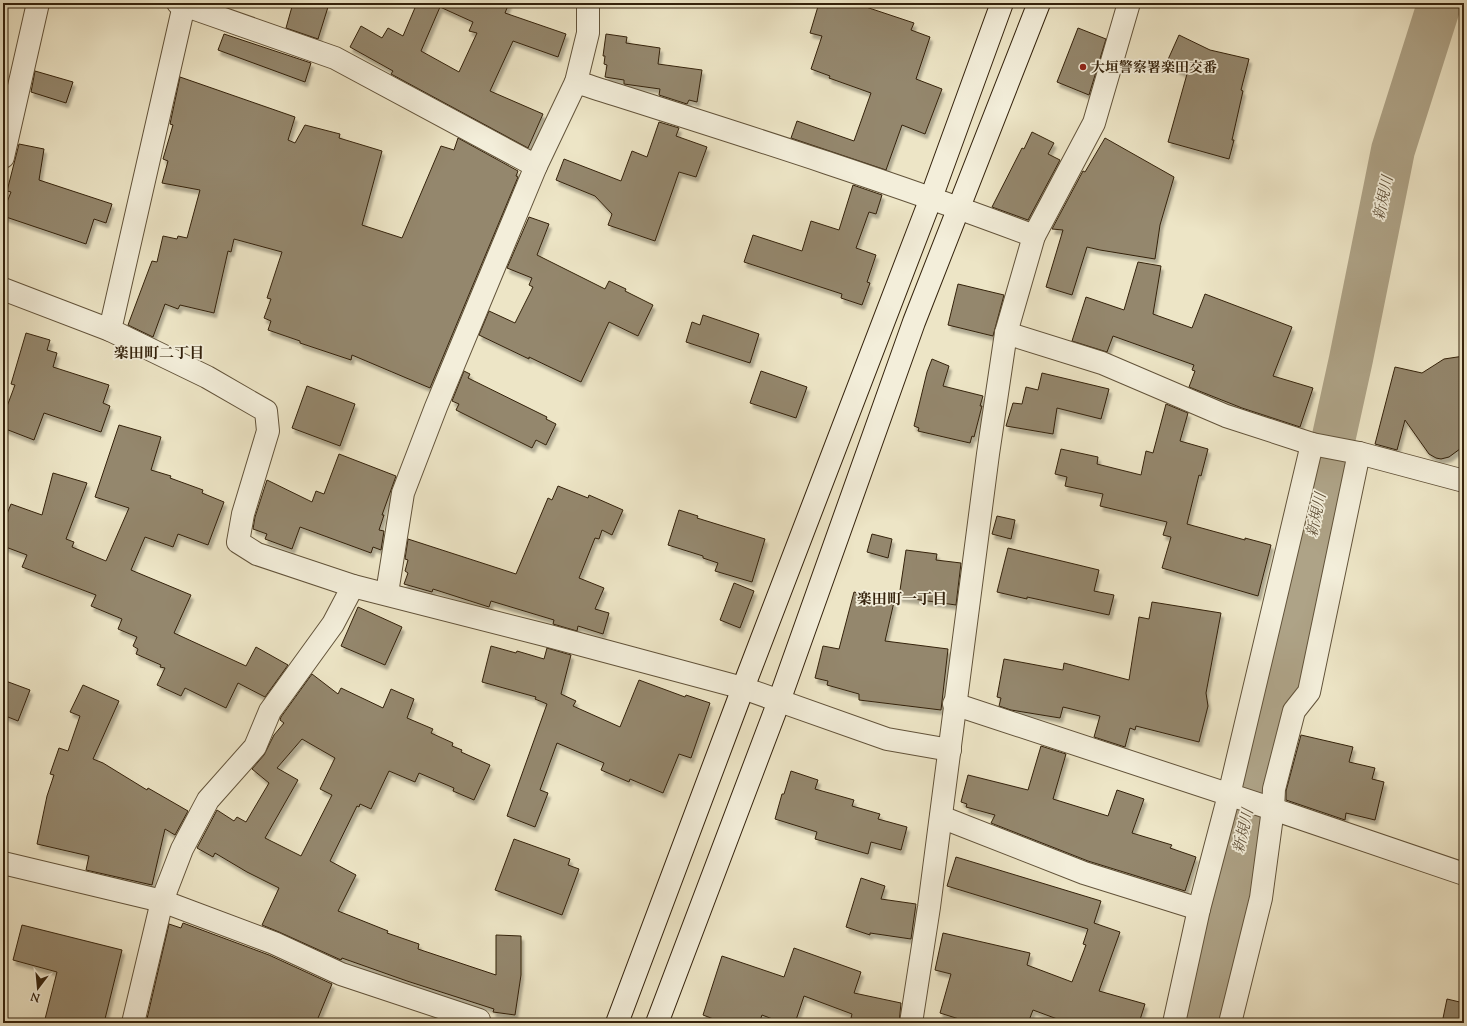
<svg xmlns="http://www.w3.org/2000/svg" width="1467" height="1026" font-family="'Sorts Mill Goudy','Noto Serif JP',serif">
	<style>
		.lines { fill: none; stroke-linecap: round; stroke-linejoin: round }
		.river { stroke: #aea387; stroke-width: 44 }
		.building { fill: #94876d; stroke: #34220c; fill-rule: evenodd; filter: url(#shadow) }
		.minor-casing { stroke: #62533a; stroke-width: 24 }
		.secondary-casing { stroke: #34220c; stroke-width: 24 }
		.minor { stroke: #f3eeda; stroke-width: 22 }
		.secondary { stroke: #f3eeda; stroke-width: 22 }
		.poi-dot { fill: #8f2418; stroke: #f3eeda; stroke-width: 1.5 }
		.labels { text-anchor: middle; stroke-width: 3.5; stroke-linejoin: round; paint-order: stroke }
		.poi-label { font-size: 14px; font-weight: bold; fill: #34220c; stroke: #f3eeda; text-anchor: start }
		.water-label { font-size: 15px; font-style: italic; fill: #5f4f37; stroke: #f3eeda }
		.neighbourhood-label { font-size: 15px; font-weight: bold; fill: #34220c; stroke: #f3eeda }
	</style>
	<defs>
		<filter id="shadow"><feDropShadow dx="2.5" dy="4.5" stdDeviation="1" flood-color="#0004"/></filter>
	</defs>
	<rect width="100%" height="100%" fill="#ede5c6"/>
	<filter id="stains"><feTurbulence type="fractalNoise" baseFrequency=".005" numOctaves="4"/><feColorMatrix values="0 0 0 0 .2 0 0 0 0 .09 0 0 0 0 .02 0 0 0 .5 -.17"/></filter>
	<radialGradient id="worn" r=".72"><stop offset=".6" stop-color="#630" stop-opacity="0"/><stop offset="1" stop-color="#630" stop-opacity=".3"/></radialGradient>
	<g class="lines">
		<!-- river -->
		<polyline class="river" points="1197,1023 1292,627 1351,359 1393,150 1438,8"/>
	</g>
	<!-- building -->
	<g class="building">
		<polygon points="293,3 315,3 328,7 318,39 286,28"/>
		<path d="M417 3H509L505 13 566 34 558 57 513 41 490 91 543 114 528 148 391 74 393 71 350 47 361 26 382 38 388 28 403 36ZM440 7 473 22 469 31 477 33 459 72 421 51Z"/>
		<polygon points="819,3 854,3 914,23 911,30 930,37 916,79 942,89 925,134 902,125 886,170 791,138 797,121 854,141 871,93 829,78 830,76 811,69 822,36 810,33"/>
		<polygon points="1078,28 1106,39 1089,95 1057,82"/>
		<polygon points="224,34 311,63 305,82 218,50"/>
		<polygon points="606,34 627,37 626,43 660,48 658,64 702,70 697,102 689,100 687,104 659,95 660,89 624,84 624,80 605,77 607,65 604,64 605,56 603,56"/>
		<polygon points="1179,35 1210,50 1249,59 1241,90 1243,91 1232,140 1234,140 1229,159 1168,142 1187,74 1166,64"/>
		<polygon points="35,71 73,82 66,103 31,92"/>
		<polygon points="180,77 295,117 288,140 295,143 305,125 340,134 339,138 382,151 362,225 402,238 441,146 454,150 458,138 518,171 516,176 518,177 430,388 352,355 351,360 300,343 300,341 268,330 271,321 264,318 271,299 267,298 282,252 234,239 231,252 228,251 214,313 180,305 178,309 165,304 153,337 128,325 152,261 157,262 163,236 177,239 178,236 187,238 200,190 162,183 168,161 163,159 173,125 170,124"/>
		<polygon points="659,122 679,128 676,136 707,147 696,177 679,172 655,241 608,225 612,214 595,196 556,180 564,159 621,181 632,151 647,157"/>
		<polygon points="1032,132 1054,143 1048,154 1060,160 1028,220 992,207 1022,148 1024,149"/>
		<polygon points="1105,138 1174,177 1160,225 1155,259 1100,250 1087,247 1072,295 1046,287 1063,230 1052,229 1083,171 1085,172"/>
		<polygon points="19,144 44,149 39,180 112,204 106,223 94,219 86,244 3,216 3,212 11,192 7,191"/>
		<polygon points="853,185 882,195 876,214 869,212 856,248 876,255 867,282 870,283 862,305 841,298 842,294 744,262 753,235 802,251 811,221 839,230"/>
		<polygon points="529,217 549,224 537,255 605,289 609,281 626,289 625,291 653,305 638,336 609,322 581,382 529,357 529,359 479,335 489,311 515,323 533,287 529,285 532,278 507,268"/>
		<polygon points="1138,262 1161,266 1153,314 1192,328 1205,294 1292,327 1273,376 1313,388 1300,427 1242,408 1189,387 1195,371 1192,370 1194,365 1113,336 1107,352 1072,341 1086,297 1124,310"/>
		<polygon points="958,284 1004,295 993,336 948,325"/>
		<polygon points="703,315 759,334 750,363 686,342 692,322 700,325"/>
		<polygon points="26,333 50,340 47,350 57,353 53,367 109,385 103,403 110,406 101,432 44,413 34,440 3,428 3,417 15,385 11,384"/>
		<polygon points="1464,356 1464,446 1449,457 1441,459 1436,458 1429,454 1405,420 1397,450 1375,444 1395,367 1422,373 1444,359"/>
		<polygon points="932,359 949,366 943,386 983,396 980,406 982,406 974,437 972,436 970,443 918,431 919,428 914,426 927,372"/>
		<polygon points="464,371 470,374 468,378 547,417 546,419 556,424 546,445 536,440 532,448 456,410 459,404 452,401"/>
		<polygon points="761,371 807,387 796,418 750,403"/>
		<polygon points="1042,373 1109,389 1101,419 1057,408 1053,434 1006,426 1013,403 1022,404 1026,387 1038,390"/>
		<polygon points="307,386 355,404 340,446 292,428"/>
		<polygon points="1166,404 1188,413 1180,441 1208,449 1201,476 1199,475 1187,524 1245,540 1245,538 1271,545 1258,596 1162,568 1171,537 1163,535 1167,522 1100,506 1103,494 1065,486 1067,477 1055,474 1061,449 1098,457 1097,464 1141,475 1146,451 1153,453"/>
		<polygon points="119,425 161,437 151,470 171,476 170,478 203,490 202,493 224,502 208,545 178,534 173,547 145,537 131,570 191,595 174,633 246,666 256,647 288,665 265,697 238,683 226,708 185,688 181,696 157,685 165,668 160,667 161,665 136,654 138,649 133,646 137,637 118,629 122,619 91,606 96,595 22,567 27,555 3,546 3,513 7,514 11,504 42,515 53,473 87,483 66,539 74,542 72,547 106,561 129,508 95,497"/>
		<polygon points="339,454 396,476 382,515 384,515 379,530 384,531 381,550 373,547 371,553 300,527 292,549 265,539 267,534 253,529 255,517 267,480 312,502 316,491 324,494"/>
		<polygon points="558,486 588,498 589,495 623,510 612,535 602,530 599,539 595,538 579,578 604,588 595,609 609,613 603,634 578,626 577,631 553,624 554,620 491,601 489,607 433,589 432,592 404,584 408,573 405,571 408,560 405,559 408,539 516,574 548,498 552,500"/>
		<polygon points="679,510 698,516 697,518 765,539 752,582 715,571 718,563 703,558 703,556 668,545"/>
		<polygon points="997,516 1015,520 1011,539 992,534"/>
		<polygon points="872,534 892,539 888,558 867,552"/>
		<polygon points="1008,548 1099,570 1094,591 1114,595 1109,615 1027,597 1027,599 997,592"/>
		<polygon points="906,550 937,554 936,560 961,563 956,605 899,597"/>
		<polygon points="734,583 754,591 740,628 720,620"/>
		<polygon points="854,592 894,602 885,641 948,649 941,710 859,700 859,694 827,685 828,681 815,678 823,646 839,649"/>
		<polygon points="1152,602 1221,613 1206,693 1208,706 1199,742 1136,726 1135,730 1130,728 1125,747 1094,737 1100,716 1063,707 1060,718 1011,710 999,706 1001,698 997,697 1004,659 1063,670 1064,663 1129,680 1139,617 1149,619"/>
		<polygon points="358,607 402,627 385,665 341,646"/>
		<polygon points="491,646 516,653 517,651 544,659 547,648 571,655 561,694 576,701 573,706 620,727 639,680 685,697 686,695 710,703 691,758 679,754 663,793 630,779 629,782 601,770 604,763 557,743 540,790 548,793 535,827 507,816 547,704 535,699 536,697 482,682"/>
		<path d="M312 674 338 694 341 688 383 708 391 689 414 699 407 718 433 729 431 733 453 743 452 746 462 750 461 752 490 765 474 800 453 791 454 788 419 773 415 782 389 771 371 809 360 804 359 807 357 806 330 861 356 875 338 911 388 931 387 933 419 944 418 949 496 975V935L521 936V975L515 1015 493 1012 494 1009 407 981 342 958 341 960 279 932 262 925 279 888 247 872 215 853 213 857 197 848 217 810 234 821 237 817 246 822 269 783 252 769 264 755 274 735 284 723 280 720 281 717ZM302 739 335 758 320 789 332 795 301 856 265 838 298 780 277 768Z"/>
		<polygon points="3,680 30,690 18,721 3,715"/>
		<polygon points="83,685 119,701 93,759 103,763 147,790 148,788 188,811 175,835 165,829 152,885 86,870 89,856 37,844 47,796 54,775 50,774 59,748 68,751 80,716 70,712"/>
		<polygon points="1301,735 1353,747 1349,762 1375,768 1372,779 1384,782 1375,820 1346,813 1345,820 1286,800 1286,791"/>
		<polygon points="1041,746 1066,754 1053,799 1108,816 1117,790 1144,799 1132,833 1172,845 1170,848 1196,857 1185,891 1088,861 991,823 995,815 966,807 967,804 961,802 968,775 1028,790"/>
		<polygon points="791,771 818,780 815,789 854,800 852,806 880,814 878,819 907,827 901,850 871,842 868,854 815,839 817,832 775,819 782,794 784,794"/>
		<polygon points="514,839 570,859 568,865 579,869 562,915 495,890"/>
		<polygon points="956,857 1101,901 1094,923 1120,932 1099,991 1145,1004 1139,1023 1068,1023 1033,1010 1028,1023 958,1023 959,1019 940,1013 951,974 935,970 943,933 1030,953 1027,965 1072,982 1086,945 1083,944 1088,929 947,886"/>
		<polygon points="861,878 885,886 881,899 916,904 911,939 870,933 870,935 846,927"/>
		<polygon points="183,923 269,955 332,984 316,1023 146,1023 169,924 181,928"/>
		<polygon points="22,925 122,950 104,1023 44,1023 57,972 13,960"/>
		<polygon points="794,948 861,972 854,993 901,1003 899,1023 863,1023 863,1021 851,1018 852,1014 804,996 795,1023 783,1023 762,1015 759,1023 724,1023 703,1015 722,956 784,977"/>
		<polygon points="1447,999 1464,1003 1464,1023 1442,1023"/>
	</g>
	<g class="lines">
		<defs>
			<g id="minor">
				<polyline points="178,3 335,58 536,166"/>
				<polyline points="184,5 110,330 207,377 266,411 268,431 243,514 238,542 257,554 353,586 549,636 743,688 887,739 950,750"/>
				<path d="M576 82C730 131 884 179 1034 236"/>
				<polyline points="3,157 38,3"/>
				<polyline points="3,289 110,330"/>
				<polyline points="1006,333 1102,363 1226,416 1312,444 1359,453 1464,481"/>
				<polyline points="387,593 403,493 436,407 536,166 576,82 588,33 588,3"/>
				<polyline points="954,704 1273,809 1464,874"/>
				<polyline points="941,817 1084,873 1199,909"/>
				<polyline points="3,863 162,901 274,943 341,974 479,1020 479,1023"/>
				<polyline points="133,1023 162,901 182,849 208,800 255,747 270,711 333,624 353,586"/>
				<polyline points="911,1023 929,907 988,454 1006,333 1034,236 1094,123 1129,3"/>
				<polyline points="1174,1023 1199,909 1229,795 1312,444"/>
				<polyline points="1230,1023 1261,898 1273,809 1274,789 1294,711 1309,692 1359,453"/>
			</g>
			<g id="secondary">
				<polyline points="617,1023 743,688 931,198 1002,3"/>
				<polyline points="657,1023 779,701 914,322 1039,3"/>
			</g>
		</defs>
		<!-- minor casing -->
		<use href="#minor" class="minor-casing"/>
		<!-- secondary casing -->
		<use href="#secondary" class="secondary-casing"/>
		<!-- minor -->
		<use href="#minor" class="minor"/>
		<!-- secondary -->
		<use href="#secondary" class="secondary"/>
	</g>
	<!-- markers -->
	<circle class="poi-dot" cx="1083" cy="67" r="4"/>
	<g class="labels">
		<!-- poi labels -->
		<g class="poi-label">
			<text x="1091" y="72">大垣警察署楽田交番</text>
		</g>
		<!-- water labels -->
		<g class="water-label">
			<text transform="translate(1383 198) rotate(-78)" y="5">新規川</text>
			<text transform="translate(1316 515) rotate(-78)" y="5">新規川</text>
			<text transform="translate(1243 831) rotate(-77)" y="5">新規川</text>
		</g>
		<!-- neighbourhood labels -->
		<g class="neighbourhood-label">
			<text x="159" y="358">楽田町二丁目</text>
			<text x="902" y="604">楽田町一丁目</text>
		</g>
	</g>
	<!-- margin -->
	<rect width="1467" height="1026" fill="none" stroke="#ede5c6" stroke-width="16"/>
	<rect x="4" y="4" width="1459" height="1018" fill="none" stroke="#34220c" stroke-width="2"/>
	<rect x="8" y="8" width="1451" height="1010" fill="none" stroke="#34220c"/>
	<!-- north arrow -->
	<g transform="translate(38 988) rotate(196)" stroke="#f3eeda" stroke-width="3" paint-order="stroke">
	<path d="M0-3L7 15L0 10L-7 15Z" fill="#34220c"/>
	<text y="-6" font-size="11" font-weight="bold" text-anchor="middle" fill="#34220c">N</text>
	</g>
	<rect width="100%" height="100%" filter="url(#stains)"/>
	<rect width="100%" height="100%" fill="url(#worn)"/>
</svg>
